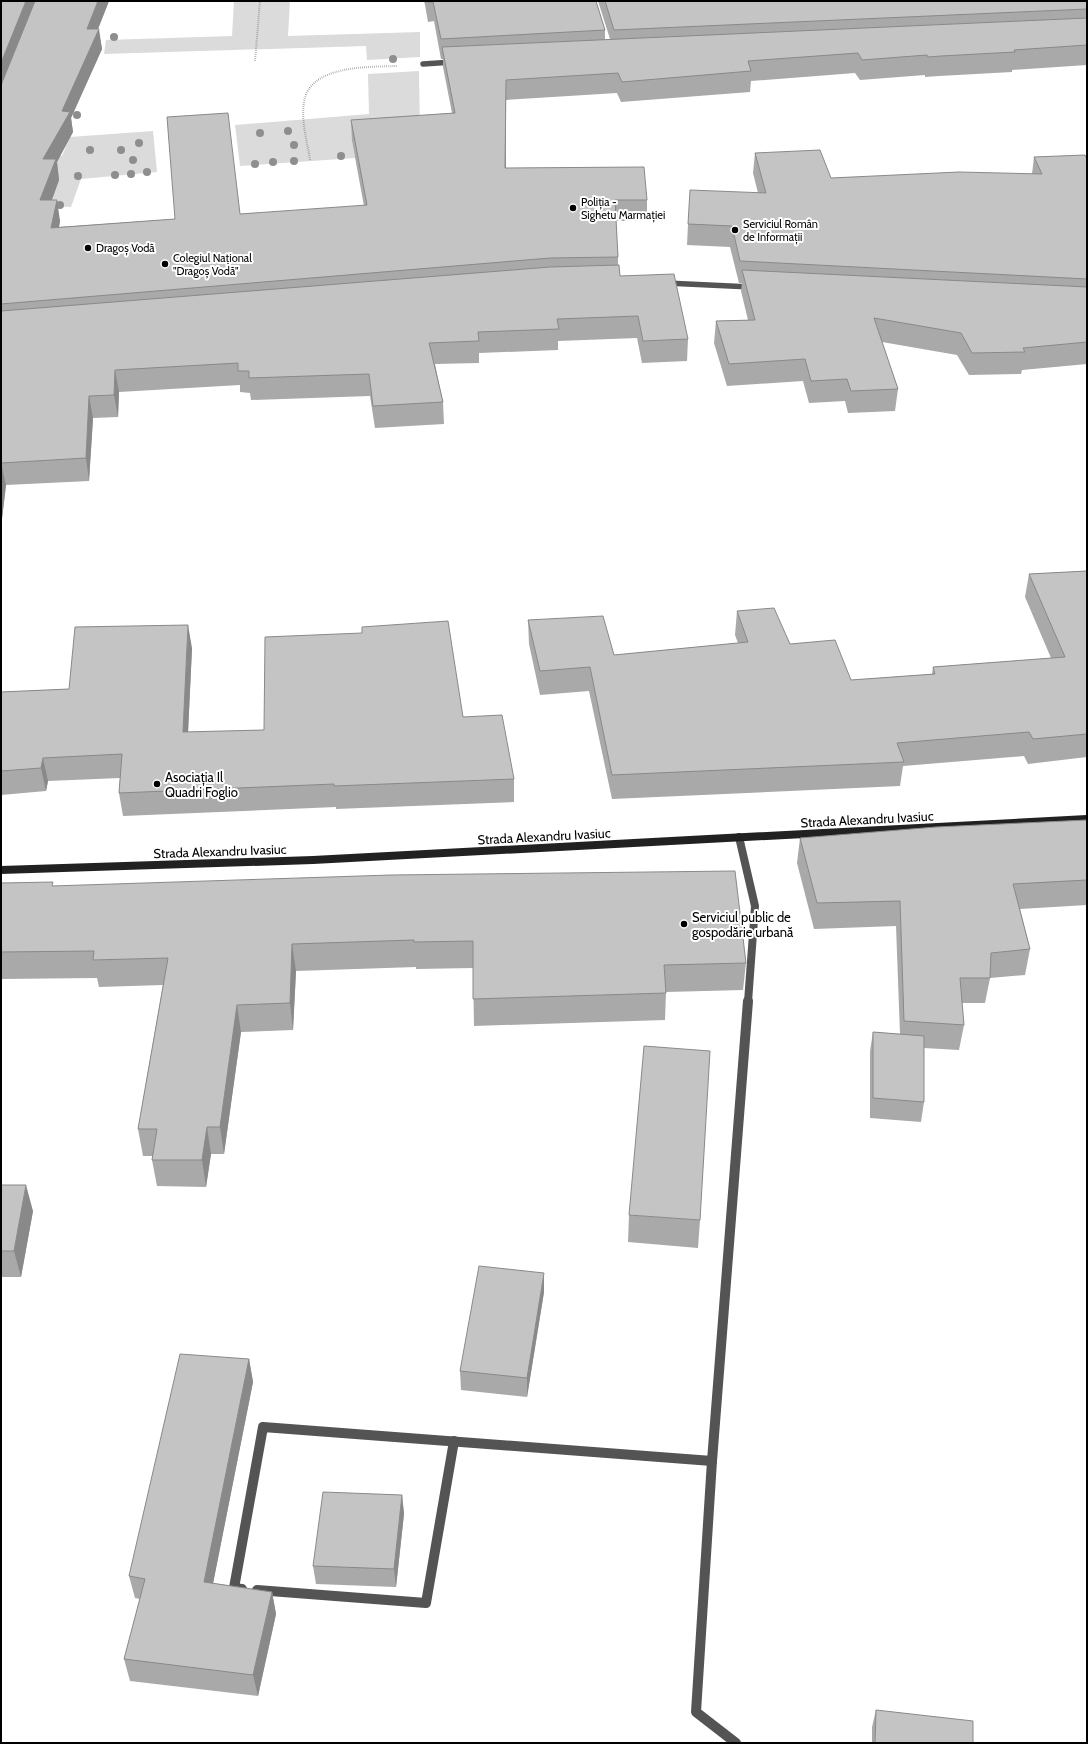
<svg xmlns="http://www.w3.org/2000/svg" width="1088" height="1744" font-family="Cabin,sans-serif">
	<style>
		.green { fill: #dbdbdb }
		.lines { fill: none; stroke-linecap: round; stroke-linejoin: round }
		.path { stroke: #767676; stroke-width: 2; stroke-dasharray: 0.5 1.5; stroke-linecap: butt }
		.lane-far1 { stroke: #545454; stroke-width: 8 }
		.lane { stroke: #545454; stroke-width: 10 }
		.street { stroke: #545454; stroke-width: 5.5 }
		.secondary { stroke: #212121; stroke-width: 8 }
		.tree { fill: #8e8e8e }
		.wall { fill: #a9a9a9 }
		.shaded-wall { fill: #898989 }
		.building { fill: #c4c4c4; stroke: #898989 }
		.poi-dot { fill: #000; stroke: #fff; stroke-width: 1.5 }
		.labels { text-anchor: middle; stroke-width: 4; stroke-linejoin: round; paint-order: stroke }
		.far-poi-label { font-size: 11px; fill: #000; stroke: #fff; text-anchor: start }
		.poi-label { font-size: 13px; fill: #000; stroke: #fff; text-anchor: start }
		.street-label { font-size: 13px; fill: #000; stroke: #fff }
	</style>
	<rect width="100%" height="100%" fill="#fff"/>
	<!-- green -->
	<g class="green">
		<polygon points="234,1 290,1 288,36 420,32 420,57 367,60 366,46 104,54 106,40 232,36"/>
		<polygon points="419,71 420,136 352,141 355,158 240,166 235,125 369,114 368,74"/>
		<polygon points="153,131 157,172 81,179 71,207 50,206 35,179 35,155 62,156 70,137"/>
	</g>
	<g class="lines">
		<!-- path -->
		<g class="path">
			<polyline points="255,61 260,1"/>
			<path d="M310 160C307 141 301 121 304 102 309 65 369 67 397 66"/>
		</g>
		<!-- lane-far1 -->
		<polyline class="lane-far1" points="739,837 755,906 748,1002"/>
		<!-- lane -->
		<g class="lane">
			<polyline points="712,1461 696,1712 736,1743"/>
			<polyline points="242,1589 234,1588 263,1427 712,1461 748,1001"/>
			<polyline points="257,1590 426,1603 454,1441"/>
		</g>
		<!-- street -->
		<g class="street">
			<polyline points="423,64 453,62"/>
			<polyline points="666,283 751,287"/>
		</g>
		<!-- secondary -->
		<polyline class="secondary" points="1,870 313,860 1087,819"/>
	</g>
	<!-- trees -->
	<g class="tree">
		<circle cx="114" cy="37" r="4"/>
		<circle cx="393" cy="59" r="4"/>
		<circle cx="77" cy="115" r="4"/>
		<circle cx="288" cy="131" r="4"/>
		<circle cx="260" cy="133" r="4"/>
		<circle cx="139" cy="143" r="4"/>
		<circle cx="294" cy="145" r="4"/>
		<circle cx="90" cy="150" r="4"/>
		<circle cx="121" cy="150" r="4"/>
		<circle cx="341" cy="156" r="4"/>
		<circle cx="133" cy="160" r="4"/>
		<circle cx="294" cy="161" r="4"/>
		<circle cx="273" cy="162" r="4"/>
		<circle cx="255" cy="164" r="4"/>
		<circle cx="147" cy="172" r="4"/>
		<circle cx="131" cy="174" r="4"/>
		<circle cx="115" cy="175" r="4"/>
		<circle cx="78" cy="176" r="4"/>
		<circle cx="60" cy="205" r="4"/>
	</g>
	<!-- wall -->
	<g class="wall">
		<polygon points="1,1 109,1 98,29 102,49 71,118 73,132 57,162 59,180 52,200 60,221 59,227 364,206 352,141 351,120 452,113 443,67 443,59 441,59 434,21 428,22 425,5 424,1 596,1 605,30 605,40 610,39 598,1 1087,1 1087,65 1012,70 1012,72 939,76 925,77 925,75 860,80 855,73 751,81 750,92 621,102 617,93 506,100 506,168 647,200 647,221 616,221 618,257 618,265 620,276 688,339 687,361 642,363 637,338 558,341 558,350 479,353 479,363 435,364 443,402 444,424 375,428 370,396 251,400 250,393 240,392 240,385 119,392 118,417 93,418 89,481 6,485 1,527"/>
		<polygon points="755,153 831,178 1032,174 1034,157 1087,159 1087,364 1022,370 1021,374 969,375 957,355 882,342 898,389 895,411 848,413 845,401 809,403 803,381 727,386 714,343 716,321 748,320 741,291 742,283 739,283 730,247 687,245 688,224 758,193 753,173"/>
		<polygon points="1087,571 1087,757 1028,764 1024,756 903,766 900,786 612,799 589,691 540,695 529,644 528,620 614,655 738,643 735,635 737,611 790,644 851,680 932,674 933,667 1051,658 1025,597 1029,574"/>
		<polygon points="192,648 188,732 264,730 463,717 514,779 514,802 336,809 336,807 123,816 119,793 120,778 48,781 46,791 1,795 1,692 69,689"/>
		<polygon points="1087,820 1087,905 1020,909 1030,949 1025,975 990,978 985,1003 962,1003 964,1025 959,1050 924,1048 924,1102 921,1122 870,1118 870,1051 873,1032 900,1034 896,926 814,929 797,863 800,838"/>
		<polygon points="1,883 53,886 746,963 743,990 666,992 665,1020 474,1026 473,968 416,969 416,967 296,971 293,1030 241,1032 224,1154 211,1154 206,1187 157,1186 152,1160 152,1156 143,1156 138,1129 163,985 99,987 97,978 1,979"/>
		<polygon points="1,1185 33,1211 21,1277 1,1277"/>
		<polygon points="629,1215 700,1220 698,1248 628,1242"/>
		<polygon points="544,1292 527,1397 461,1390 460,1371"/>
		<polygon points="249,1359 253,1382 213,1583 272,1592 276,1614 258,1696 130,1681 124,1659 140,1599 135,1598 129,1576"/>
		<polygon points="402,1495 404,1514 396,1587 316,1584 313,1566"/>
		<polygon points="876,1710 973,1743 872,1743 872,1727"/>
	</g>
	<!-- shaded-wall -->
	<g class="shaded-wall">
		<polygon points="26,1 36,1 1,92 1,63"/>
		<polygon points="98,1 109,1 90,49 87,29"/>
		<polygon points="99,29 102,49 71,118 73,132 57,162 59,180 44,221 40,200 43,159 62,111"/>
		<polygon points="506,80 506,189 505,168"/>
		<polygon points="57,200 60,221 55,249 51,228"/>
		<polygon points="115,370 119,392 118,417 114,395"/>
		<polygon points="89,396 93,418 89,481 86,458"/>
		<polygon points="1,463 6,485 1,527"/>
		<polygon points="188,625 192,648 187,755 183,732"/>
		<polygon points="43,758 48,781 46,791 41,768"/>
		<polygon points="292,944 296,971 293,1030 290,1003"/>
		<polygon points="237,1005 241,1032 224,1154 220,1127"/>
		<polygon points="207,1127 211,1154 206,1187 202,1160"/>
		<polygon points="26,1185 33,1211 21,1277 14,1251"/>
		<polygon points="544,1273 544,1292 527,1397 527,1378"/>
		<polygon points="249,1359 253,1382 209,1604 204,1582"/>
		<polygon points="402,1495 404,1514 396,1587 394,1569"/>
		<polygon points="272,1592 276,1614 258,1696 253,1675"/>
	</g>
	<!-- building -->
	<g class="building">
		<polygon points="1,1 26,1 1,63"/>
		<polygon points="35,1 98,1 87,29 99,29 62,111 70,112 43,159 56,159 40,200 57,200 51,228 175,219 167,117 228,113 240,214 367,205 351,120 455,113 442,47 1087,18 1087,45 1014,50 1015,52 941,56 928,57 927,55 862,60 858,53 748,61 751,71 622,82 618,73 506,80 505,168 644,167 647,200 615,200 618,257 550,258 1,304 1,85"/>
		<polygon points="427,1 596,1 605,30 441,39 433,2 427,2"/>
		<polygon points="605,1 1087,1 1087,9 614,30"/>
		<polygon points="820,150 831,178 959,172 1042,174 1034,157 1085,155 1087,159 1087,279 740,261 732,226 688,224 690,190 766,193 755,153"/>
		<polygon points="619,265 620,276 674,274 688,339 643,341 638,316 557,319 559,329 478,332 479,341 429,343 443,402 373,406 369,374 249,378 249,371 238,371 238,363 115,370 114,395 89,396 86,458 1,463 1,466 1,311 550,267"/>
		<polygon points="742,270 1087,287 1087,342 1023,348 1025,352 972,353 961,333 874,318 898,389 851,391 847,379 811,381 805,359 729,364 716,321 755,320"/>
		<polygon points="1087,571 1087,734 1033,739 1029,732 897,743 904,762 612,775 590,667 540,671 528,620 603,616 614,655 748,642 737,611 774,608 790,644 835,640 851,680 935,674 933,667 1065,657 1029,574"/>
		<polygon points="448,621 463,717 502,715 514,779 334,786 334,784 119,793 122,754 43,758 41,768 1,771 1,692 69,689 75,627 188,625 183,732 264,730 265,637 362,633 362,627"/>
		<polygon points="1087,820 1087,880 1013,884 1030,949 991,953 990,978 960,978 964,1025 904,1021 900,901 817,903 800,838 936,827"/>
		<polygon points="735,871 746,963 664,965 666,993 473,999 473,941 414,942 414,940 292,944 290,1003 237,1005 220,1127 207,1127 202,1160 152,1160 157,1129 138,1129 168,958 93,960 94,951 1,952 1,883 53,882 52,886 391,875"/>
		<polygon points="873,1032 924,1036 924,1102 873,1098"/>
		<polygon points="644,1046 710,1051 700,1220 629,1215"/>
		<polygon points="1,1185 26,1185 14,1251 1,1251"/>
		<polygon points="479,1266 544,1273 527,1378 460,1371"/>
		<polygon points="180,1354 249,1359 204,1582 272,1592 253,1675 124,1659 145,1579 129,1576"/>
		<polygon points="323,1492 402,1495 394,1569 313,1566"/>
		<polygon points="876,1710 973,1721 973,1743 875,1743"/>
	</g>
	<!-- markers -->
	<g class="poi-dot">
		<circle cx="573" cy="208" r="4"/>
		<circle cx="735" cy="230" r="4"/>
		<circle cx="88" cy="248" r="4"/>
		<circle cx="165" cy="264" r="4"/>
		<circle cx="157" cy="784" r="4"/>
		<circle cx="684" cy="924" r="4"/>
	</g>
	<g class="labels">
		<!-- far-poi labels -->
		<g class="far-poi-label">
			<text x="581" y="206">Poliția -<tspan x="581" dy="13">Sighetu Marmației</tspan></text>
			<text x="743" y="228">Serviciul Român<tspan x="743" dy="13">de Informații</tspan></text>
			<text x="96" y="252">Dragoș Vodă</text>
			<text x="173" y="262">Colegiul Național<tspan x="173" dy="13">"Dragoș Vodă"</tspan></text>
		</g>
		<!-- poi labels -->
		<g class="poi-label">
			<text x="165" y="782">Asociația Il<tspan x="165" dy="15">Quadri Foglio</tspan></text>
			<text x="692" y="922">Serviciul public de<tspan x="692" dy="15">gospodărie urbană</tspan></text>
		</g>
		<!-- street labels -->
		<g class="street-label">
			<text transform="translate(867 819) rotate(-3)" y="5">Strada Alexandru Ivasiuc</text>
			<text transform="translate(544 836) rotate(-3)" y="5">Strada Alexandru Ivasiuc</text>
			<text transform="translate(220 851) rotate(-2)" y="5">Strada Alexandru Ivasiuc</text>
		</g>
	</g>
	<!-- border -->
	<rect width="1088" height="1744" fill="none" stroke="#000000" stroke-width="4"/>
</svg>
